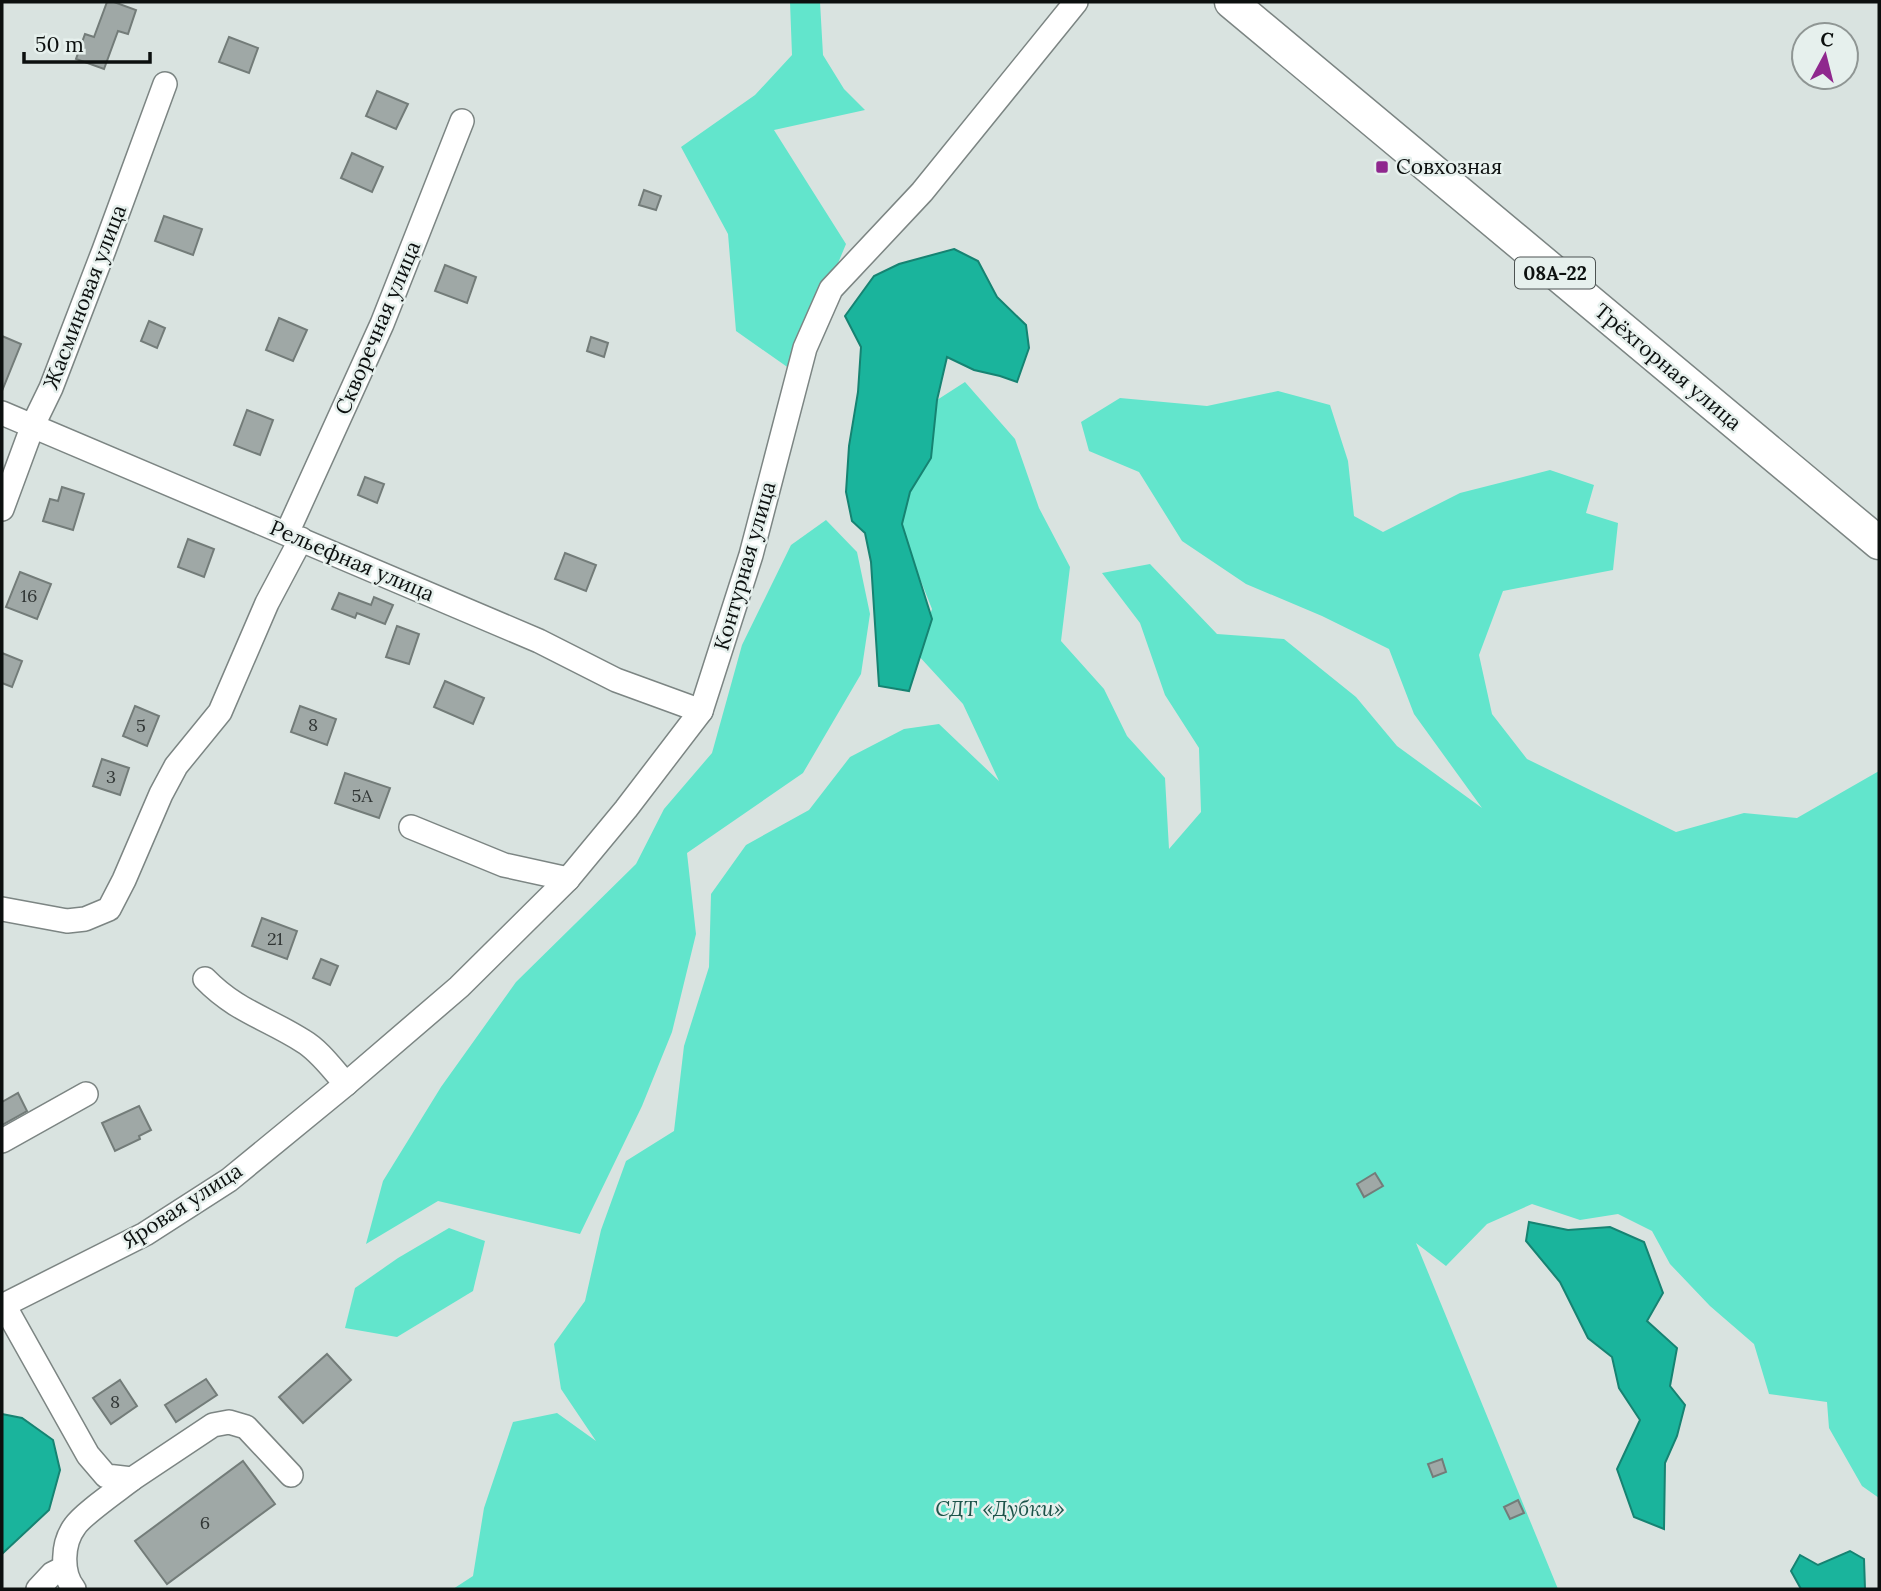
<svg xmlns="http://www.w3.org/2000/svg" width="1881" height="1591" font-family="Lora,serif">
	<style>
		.green { fill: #62e5cc }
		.water { fill: #1ab49c; stroke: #168372; stroke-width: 2 }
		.building { fill: #9fa8a6; stroke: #737c79; stroke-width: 2 }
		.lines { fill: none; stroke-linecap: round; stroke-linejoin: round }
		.minor-casing { stroke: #7c8583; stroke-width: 26 }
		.highway-casing { stroke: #7c8583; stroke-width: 35 }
		.minor { stroke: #fff; stroke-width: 23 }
		.highway { stroke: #fff; stroke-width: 32 }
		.poi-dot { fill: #8f288e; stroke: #e6f0ed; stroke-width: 2.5 }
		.labels { text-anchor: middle; stroke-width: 5; stroke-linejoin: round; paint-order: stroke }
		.number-label { font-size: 18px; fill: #313635 }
		.shield { fill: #e6f0ed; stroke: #4d5352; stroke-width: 2 }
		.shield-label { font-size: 19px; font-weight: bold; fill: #0c100f }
		.poi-label { font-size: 21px; fill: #0c100f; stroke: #e6f0ed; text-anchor: start }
		.street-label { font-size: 21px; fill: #0c100f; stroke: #e6f0ed }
		.park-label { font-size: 21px; font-style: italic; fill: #1c544a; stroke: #e6f0ed }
	</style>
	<rect width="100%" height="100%" fill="#d9e3e0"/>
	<!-- green -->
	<g class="green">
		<polygon points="790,2 820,2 823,55 844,89 865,110 774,130 846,244 793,371 736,331 728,234 681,147 755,95 792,55"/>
		<polygon points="965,382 1015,439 1039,508 1070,567 1061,641 1104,689 1127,736 1165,778 1169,849 1201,812 1199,748 1165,695 1140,623 1102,573 1150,564 1217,634 1284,639 1356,697 1397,746 1482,808 1414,714 1389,649 1322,616 1246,584 1182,541 1139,472 1089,451 1081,422 1120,398 1207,406 1278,391 1330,405 1348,461 1354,516 1383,532 1460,493 1550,470 1594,485 1586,513 1618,523 1613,570 1503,591 1479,655 1492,714 1527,759 1676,832 1744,813 1797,818 1879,771 1879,1498 1862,1486 1829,1428 1827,1402 1769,1394 1754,1344 1710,1306 1670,1264 1652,1231 1618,1214 1580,1220 1532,1204 1487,1224 1446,1266 1416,1243 1558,1589 453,1589 473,1576 484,1508 513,1422 557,1413 596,1441 561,1389 554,1344 585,1301 601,1230 626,1161 674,1131 684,1046 709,967 711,894 746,845 809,810 850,757 904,729 939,724 999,781 963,704 917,654 932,609 895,516 931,458 937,400"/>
		<polygon points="826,520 857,552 870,614 861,674 803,773 687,853 696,934 672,1032 642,1106 580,1234 438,1201 366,1244 383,1181 441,1087 516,982 636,864 664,809 712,753 742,645 791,545"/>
		<polygon points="449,1228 485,1241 473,1291 397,1337 345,1328 355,1288 398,1258"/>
	</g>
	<!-- water -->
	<g class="water">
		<polygon points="954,249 978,261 997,297 1026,325 1029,348 1017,382 1000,376 974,370 947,357 937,400 931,458 910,492 902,524 932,619 909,691 879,686 871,562 865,533 852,521 846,492 849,446 858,392 861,347 845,316 874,276 899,264"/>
		<polygon points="1529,1222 1568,1230 1610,1227 1644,1242 1663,1293 1647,1321 1677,1348 1670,1386 1685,1405 1677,1436 1665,1463 1664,1529 1634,1517 1617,1469 1640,1420 1619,1388 1612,1357 1588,1338 1560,1282 1526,1241"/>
		<polygon points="2,1414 22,1418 53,1440 60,1470 49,1510 2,1554"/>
		<polygon points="1850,1551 1864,1559 1865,1589 1801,1589 1791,1571 1800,1555 1818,1565"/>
	</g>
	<!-- building -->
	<g class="building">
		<polygon points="107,2 114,2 136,10 128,34 118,31 104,69 76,59 85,34 94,37"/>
		<polygon points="229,37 258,48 249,73 219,62"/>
		<polygon points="377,91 408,104 396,129 366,116"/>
		<polygon points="352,153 383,167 372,192 341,178"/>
		<polygon points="644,190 661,196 656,210 639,205"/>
		<polygon points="164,216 202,229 193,255 155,241"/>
		<polygon points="445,265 476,277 467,303 435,291"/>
		<polygon points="279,318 307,330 293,361 266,350"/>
		<polygon points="149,321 165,328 157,348 141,341"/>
		<polygon points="2,336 21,344 2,391"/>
		<polygon points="591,337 608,343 604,357 587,351"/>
		<polygon points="247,410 273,420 260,455 234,445"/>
		<polygon points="365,477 384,484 377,503 358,495"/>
		<polygon points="62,487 84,494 73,530 43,521 50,499 58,501"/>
		<polygon points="188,539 214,549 204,577 178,567"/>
		<polygon points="565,553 596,565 586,591 555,579"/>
		<polygon points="20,572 51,584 37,619 6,607"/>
		<polygon points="339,593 371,605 374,597 393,605 385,624 357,613 355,618 332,609"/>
		<polygon points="397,626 419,634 409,664 386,657"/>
		<polygon points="2,653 22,661 12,687 2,683"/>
		<polygon points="445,681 484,698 473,724 434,707"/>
		<polygon points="135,706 159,716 147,746 123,736"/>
		<polygon points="300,706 336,719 327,745 291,732"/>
		<polygon points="102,759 129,768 120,795 93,786"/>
		<polygon points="345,773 390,788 379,818 335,803"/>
		<polygon points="262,918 297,931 287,959 252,946"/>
		<polygon points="321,959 338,966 330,985 313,978"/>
		<polygon points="18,1093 27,1111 2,1125 2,1102"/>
		<polygon points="139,1106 151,1130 139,1136 140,1139 115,1151 102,1123"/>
		<polygon points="1375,1173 1383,1186 1364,1197 1357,1184"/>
		<polygon points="327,1354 351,1380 303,1423 279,1397"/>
		<polygon points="206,1379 217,1395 176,1422 165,1405"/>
		<polygon points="120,1380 137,1406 111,1424 93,1398"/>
		<polygon points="1442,1459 1446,1472 1433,1477 1428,1464"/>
		<polygon points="243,1461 275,1504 167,1584 135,1541"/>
		<polygon points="1518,1500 1524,1513 1510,1519 1504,1507"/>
	</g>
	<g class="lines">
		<defs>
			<g id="minor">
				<polyline points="2,413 539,641 616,680 701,711"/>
				<polyline points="2,509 33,425 51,388 104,250 165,84"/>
				<polyline points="287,533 382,324 462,121"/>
				<polyline points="411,827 504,865 568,879"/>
				<polyline points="2,909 67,921 85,919 109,909 124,880 161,794 176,766 220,712 267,603 301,539"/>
				<path d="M205 979C236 1011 267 1018 303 1041 320 1051 333 1070 346 1084"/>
				<polyline points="2,1141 86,1094"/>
				<polyline points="4,1305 88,1455 106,1476 132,1479 213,1425 229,1422 246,1427 291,1475"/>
				<polyline points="2,1306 145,1234 229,1180 346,1084 459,987 568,879 626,809 701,711 751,555 805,348 831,289 922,192 1076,2"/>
				<polyline points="38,1589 52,1574 64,1568"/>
				<path d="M74 1589C61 1573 62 1543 75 1526 83 1514 118 1490 132 1479"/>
			</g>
			<polyline id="highway" points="1231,2 1879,543"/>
		</defs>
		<!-- minor casing -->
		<use href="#minor" class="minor-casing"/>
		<!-- highway casing -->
		<use href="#highway" class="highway-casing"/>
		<!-- minor -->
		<use href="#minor" class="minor"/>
		<!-- highway -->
		<use href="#highway" class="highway"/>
	</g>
	<!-- markers -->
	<rect class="poi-dot" x="1375" y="160" width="14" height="14" rx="3.5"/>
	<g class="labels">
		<!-- number labels -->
		<g class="number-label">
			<text x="29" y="602">16</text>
			<text x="313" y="731">8</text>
			<text x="141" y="732">5</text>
			<text x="111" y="783">3</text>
			<text x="362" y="802">5А</text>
			<text x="275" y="945">21</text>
			<text x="115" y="1408">8</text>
			<text x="205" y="1529">6</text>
		</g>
		<!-- shield labels -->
		<rect class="shield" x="1515" y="257.5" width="80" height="31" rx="5"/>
		<g class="shield-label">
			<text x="1555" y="280">08А-22</text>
		</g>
		<!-- poi labels -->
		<g class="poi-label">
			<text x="1396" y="174">Совхозная</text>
		</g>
		<!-- street labels -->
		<g class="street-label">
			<text transform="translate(85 297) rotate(-69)" y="7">Жасминовая улица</text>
			<text transform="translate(378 328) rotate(-67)" y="7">Скворечная улица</text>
			<text transform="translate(1668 367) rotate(40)" y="7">Трёхгорная улица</text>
			<text transform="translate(352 561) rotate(23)" y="7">Рельефная улица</text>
			<text transform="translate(745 566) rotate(-74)" y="7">Контурная улица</text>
			<text transform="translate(182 1206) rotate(-33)" y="7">Яровая улица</text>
		</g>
		<!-- park labels -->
		<g class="park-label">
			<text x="1000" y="1516">СДТ «Дубки»</text>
		</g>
	</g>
	<!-- border -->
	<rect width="1881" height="1591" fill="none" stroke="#0c100f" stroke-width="7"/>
	<!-- north arrow -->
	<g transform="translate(1825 56) rotate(7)"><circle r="33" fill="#e6f0ed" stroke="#8f9694" stroke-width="2"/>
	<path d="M0-5L12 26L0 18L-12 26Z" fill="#8f288e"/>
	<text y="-10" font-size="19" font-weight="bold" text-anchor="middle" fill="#0c100f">С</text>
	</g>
	<!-- scale -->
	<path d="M24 52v10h126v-10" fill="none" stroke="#0c100f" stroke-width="3.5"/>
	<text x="35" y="52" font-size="21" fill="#0c100f" stroke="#e6f0ed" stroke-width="5" paint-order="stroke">50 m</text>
</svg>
